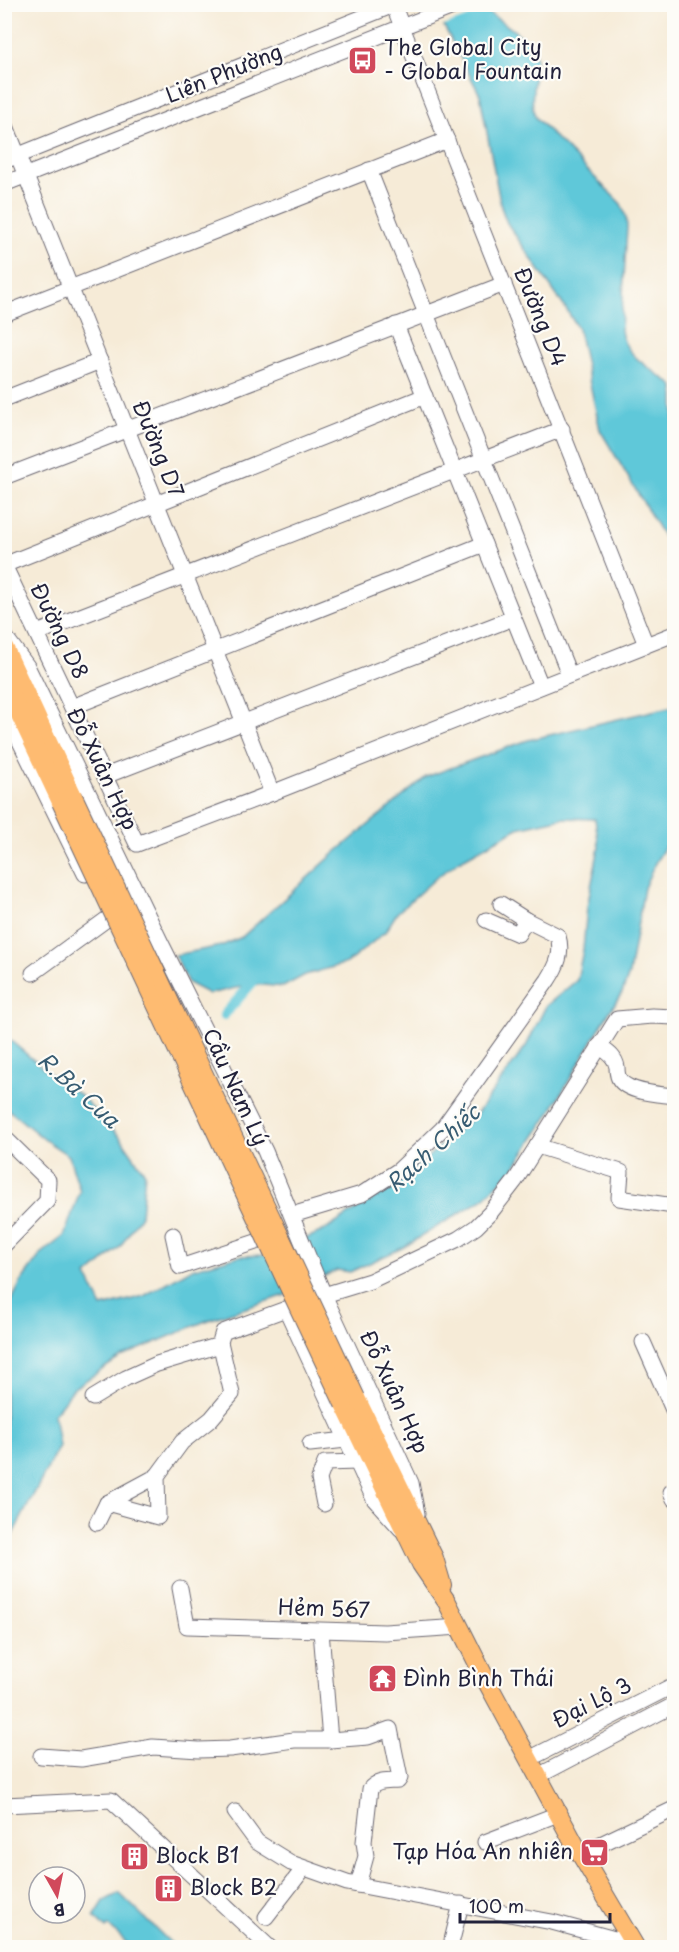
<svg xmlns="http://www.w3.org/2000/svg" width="679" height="1952" font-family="'Playpen Sans',sans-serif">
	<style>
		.water { fill: #5ec8d9; stroke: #40758a; stroke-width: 1.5 }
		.pier { fill: #f6ebd7 }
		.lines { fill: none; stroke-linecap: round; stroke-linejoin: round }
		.canal { stroke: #5ec8d9; stroke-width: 10 }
		.minor-casing { stroke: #6c6872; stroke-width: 17 }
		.major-casing { stroke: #6c6872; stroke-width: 20 }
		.minor { stroke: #fff; stroke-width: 15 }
		.major { stroke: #febb71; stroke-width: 18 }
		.major-bridge-casing { stroke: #6c6872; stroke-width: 20; stroke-linecap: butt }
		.major-bridge { stroke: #febb71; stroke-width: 18 }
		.labels { text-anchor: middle; stroke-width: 4.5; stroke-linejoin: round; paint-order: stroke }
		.poi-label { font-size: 21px; fill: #22223b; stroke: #fdfcf7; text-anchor: start }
		.street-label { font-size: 21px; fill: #22223b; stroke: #fdfcf7 }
		.water-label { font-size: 22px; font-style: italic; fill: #375c72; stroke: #fdfcf7 }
	</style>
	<rect width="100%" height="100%" fill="#fdfcf7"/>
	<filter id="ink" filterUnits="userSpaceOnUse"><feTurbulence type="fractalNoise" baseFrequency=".0167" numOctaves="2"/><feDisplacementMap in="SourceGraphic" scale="12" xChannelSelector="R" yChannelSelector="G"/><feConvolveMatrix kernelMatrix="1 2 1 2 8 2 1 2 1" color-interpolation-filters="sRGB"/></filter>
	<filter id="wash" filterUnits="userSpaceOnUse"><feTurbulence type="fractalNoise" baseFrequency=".008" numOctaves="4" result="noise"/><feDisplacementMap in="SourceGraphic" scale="24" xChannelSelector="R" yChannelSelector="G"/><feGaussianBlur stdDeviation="1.35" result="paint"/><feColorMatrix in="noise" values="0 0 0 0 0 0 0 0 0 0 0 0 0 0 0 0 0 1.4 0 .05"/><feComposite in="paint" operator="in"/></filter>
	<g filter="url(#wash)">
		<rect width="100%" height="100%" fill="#f6ebd7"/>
		<!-- water -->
		<g class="water">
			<path d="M433 5H484L486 11C500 21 520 33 531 45 544 59 525 97 536 118L621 204 626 217 627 227 621 330C623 356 655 371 674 386V554L600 430 578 329 568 312 507 223 501 207 480 95Z"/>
			<polygon points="674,706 674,832 655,863 644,888 629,974 622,993 608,1014 547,1118 514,1168 483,1199 402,1248 350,1272 337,1270 283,1296 208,1320 121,1357 74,1388 54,1414 59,1446 5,1549 5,1314 22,1280 41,1254 64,1236 80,1191 69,1156 45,1140 5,1107 5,1036 48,1072 80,1095 120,1137 145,1173 141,1215 120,1247 87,1276 102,1307 144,1296 191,1269 239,1256 269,1255 325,1230 395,1185 475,1116 526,1046 546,1006 577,980 583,950 587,907 599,847 595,819 562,818 518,828 459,861 437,877 397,913 385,932 347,963 305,975 283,987 254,984 209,994 188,983 175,955 221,946 242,937 336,852 426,777 528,740"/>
			<polygon points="119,1893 175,1947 131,1947 109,1926 106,1929 94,1917 104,1901"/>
		</g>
		<!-- pier -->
		<polygon class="pier" points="430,4 487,5 488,9 441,27"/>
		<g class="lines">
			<!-- canal -->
			<polyline class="canal" points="224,1015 260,974"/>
		</g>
	</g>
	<g filter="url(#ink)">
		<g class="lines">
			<defs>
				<g id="minor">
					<polyline points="393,4 646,645"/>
					<polyline points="4,121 272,793"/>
					<polyline points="4,161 396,4"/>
					<polyline points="369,170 569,674"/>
					<polyline points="4,184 460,4"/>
					<polyline points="4,314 447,140"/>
					<polyline points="396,325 541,686"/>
					<polyline points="4,399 100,361"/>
					<polyline points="4,477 504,284"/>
					<polyline points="4,565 137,844 272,793 674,634"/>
					<polyline points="4,565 425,396"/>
					<polyline points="37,633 562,429"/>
					<polyline points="4,635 27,666 161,943 265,1151 324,1295 411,1483 417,1514"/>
					<polyline points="72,707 484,544"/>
					<polyline points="4,709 85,874"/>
					<polyline points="105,776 513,618"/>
					<polyline points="486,920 518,934 526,920"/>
					<polyline points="33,973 107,919"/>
					<path d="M599 1046C607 1052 615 1056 617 1067 617 1070 617 1073 618 1076 623 1093 660 1094 674 1096"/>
					<polyline points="4,1137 48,1180 47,1201 4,1245"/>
					<polyline points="537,1146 621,1172 619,1198 674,1206"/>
					<path d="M292 1215 362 1194 399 1170 442 1129 548 980C557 966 563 953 558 936L526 920 501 904"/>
					<polyline points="173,1235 180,1267 277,1235"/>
					<polyline points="286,1309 374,1499 401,1529"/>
					<polyline points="643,1342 674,1412"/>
					<polyline points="93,1398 126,1378 157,1364 220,1345"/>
					<polyline points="310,1444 346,1440"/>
					<polyline points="674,1491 671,1492 674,1499"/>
					<polyline points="107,1503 158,1517 157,1476 182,1442 211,1419 232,1394 220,1342 223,1332 324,1295 370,1281 458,1239 476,1227 491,1212 515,1181 617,1019 652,1016 674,1017"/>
					<polyline points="324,1504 319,1479 325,1463 357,1462"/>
					<polyline points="97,1523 107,1503 157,1476"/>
					<polyline points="180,1588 187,1626 385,1632 460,1627"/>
					<path d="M321 1631 330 1740 368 1737 390 1729 400 1778 398 1781C388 1782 376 1780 370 1789L364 1842 366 1856 358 1885"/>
					<polyline points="41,1756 81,1759 153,1747 199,1750 230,1749 294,1740 330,1740"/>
					<polyline points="529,1759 674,1685"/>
					<polyline points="538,1776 674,1705"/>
					<polyline points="4,1805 111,1800 270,1948"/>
					<polyline points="235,1812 257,1842 291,1863 347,1883 552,1922 633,1944"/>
					<polyline points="485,1842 558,1814"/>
					<polyline points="580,1854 674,1809"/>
					<polyline points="266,1917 304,1868"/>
					<polyline points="452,1940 461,1904"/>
				</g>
				<g id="major">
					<polyline points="4,647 73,796"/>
					<polyline points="4,681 61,802"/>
					<polyline points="356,1398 434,1558 442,1585"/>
					<polyline points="344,1404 421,1564 447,1602 487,1682 574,1843 636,1948"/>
				</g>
			</defs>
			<!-- minor casing -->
			<use href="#minor" class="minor-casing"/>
			<!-- major casing -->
			<use href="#major" class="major-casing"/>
			<!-- minor -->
			<use href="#minor" class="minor"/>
			<!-- major -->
			<use href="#major" class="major"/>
			<defs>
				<g id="major-bridge">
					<polyline points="73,796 356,1398"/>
					<polyline points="61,802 344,1404"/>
				</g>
			</defs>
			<!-- major-bridge casing -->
			<use href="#major-bridge" class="major-bridge-casing"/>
			<!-- major-bridge -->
			<use href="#major-bridge" class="major-bridge"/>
		</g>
	</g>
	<!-- icons -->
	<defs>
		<symbol id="bus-square" viewBox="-11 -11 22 22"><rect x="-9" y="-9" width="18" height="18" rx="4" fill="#d1495b" stroke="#fdfcf7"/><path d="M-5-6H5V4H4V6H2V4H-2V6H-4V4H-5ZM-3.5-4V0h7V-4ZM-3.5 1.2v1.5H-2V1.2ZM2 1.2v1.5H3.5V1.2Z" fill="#fff"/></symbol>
		<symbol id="temple-square" viewBox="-11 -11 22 22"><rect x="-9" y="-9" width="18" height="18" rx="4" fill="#d1495b" stroke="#fdfcf7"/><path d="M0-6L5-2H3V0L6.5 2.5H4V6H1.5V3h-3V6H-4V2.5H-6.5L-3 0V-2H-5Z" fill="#fff"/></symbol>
		<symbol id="supermarket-square" viewBox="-11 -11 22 22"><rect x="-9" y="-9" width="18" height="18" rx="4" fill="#d1495b" stroke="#fdfcf7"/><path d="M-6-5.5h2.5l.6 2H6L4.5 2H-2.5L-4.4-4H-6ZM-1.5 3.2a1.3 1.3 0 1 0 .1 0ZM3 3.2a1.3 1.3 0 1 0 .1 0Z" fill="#fff"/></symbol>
		<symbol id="building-square" viewBox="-11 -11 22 22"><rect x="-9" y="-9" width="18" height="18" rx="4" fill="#d1495b" stroke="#fdfcf7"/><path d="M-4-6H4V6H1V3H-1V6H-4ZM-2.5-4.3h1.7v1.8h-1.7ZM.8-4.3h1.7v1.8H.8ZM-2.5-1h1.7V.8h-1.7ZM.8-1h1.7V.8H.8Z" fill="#fff"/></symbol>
	</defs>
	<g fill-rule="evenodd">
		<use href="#bus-square" x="346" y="44" width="33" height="33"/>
		<use href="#temple-square" x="366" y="1662" width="33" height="33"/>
		<use href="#supermarket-square" x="578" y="1836" width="33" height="33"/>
		<use href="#building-square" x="118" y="1840" width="33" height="33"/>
		<use href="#building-square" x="152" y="1872" width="33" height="33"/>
	</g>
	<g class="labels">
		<!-- poi labels -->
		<g class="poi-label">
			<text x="384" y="55">The Global City<tspan x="384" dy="24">- Global Fountain</tspan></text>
			<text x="403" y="1686">Đình Bình Thái</text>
			<text x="573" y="1859" text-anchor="end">Tạp Hóa An nhiên</text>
			<text x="155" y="1863">Block B1</text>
			<text x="189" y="1895">Block B2</text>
		</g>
		<!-- street labels -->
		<g class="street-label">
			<text transform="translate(224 74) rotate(-22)" y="7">Liên Phường</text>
			<text transform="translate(540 317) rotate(68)" y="7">Đường D4</text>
			<text transform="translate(158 449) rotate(68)" y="7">Đường D7</text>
			<text transform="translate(59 631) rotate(64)" y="7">Đường D8</text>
			<text transform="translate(102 769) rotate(64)" y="7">Đỗ Xuân Hợp</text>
			<text transform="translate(235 1087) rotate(65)" y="7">Cầu Nam Lý</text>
			<text transform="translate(394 1392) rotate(65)" y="7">Đỗ Xuân Hợp</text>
			<text transform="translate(324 1609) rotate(2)" y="7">Hẻm 567</text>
			<text transform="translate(592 1703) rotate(-27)" y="7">Đại Lộ 3</text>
		</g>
		<!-- water labels -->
		<g class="water-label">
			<text transform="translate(79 1090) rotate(42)" y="8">R.Bà Cua</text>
			<text transform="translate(433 1148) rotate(-42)" y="8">Rạch Chiếc</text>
		</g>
	</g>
	<!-- margin -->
	<rect width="679" height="1952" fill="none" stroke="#fdfcf7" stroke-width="24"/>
	<!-- north arrow -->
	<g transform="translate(57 1895) rotate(171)"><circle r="28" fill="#fdfcf7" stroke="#a5a5ac" stroke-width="1.5"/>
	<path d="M0-4.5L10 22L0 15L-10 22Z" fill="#d1495b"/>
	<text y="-9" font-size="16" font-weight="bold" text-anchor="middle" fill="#22223b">B</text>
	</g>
	<!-- scale -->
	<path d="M460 1913v9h150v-9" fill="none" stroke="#22223b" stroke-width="3"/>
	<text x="469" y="1913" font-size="18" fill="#22223b" stroke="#fdfcf7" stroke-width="4.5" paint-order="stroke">100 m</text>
</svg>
